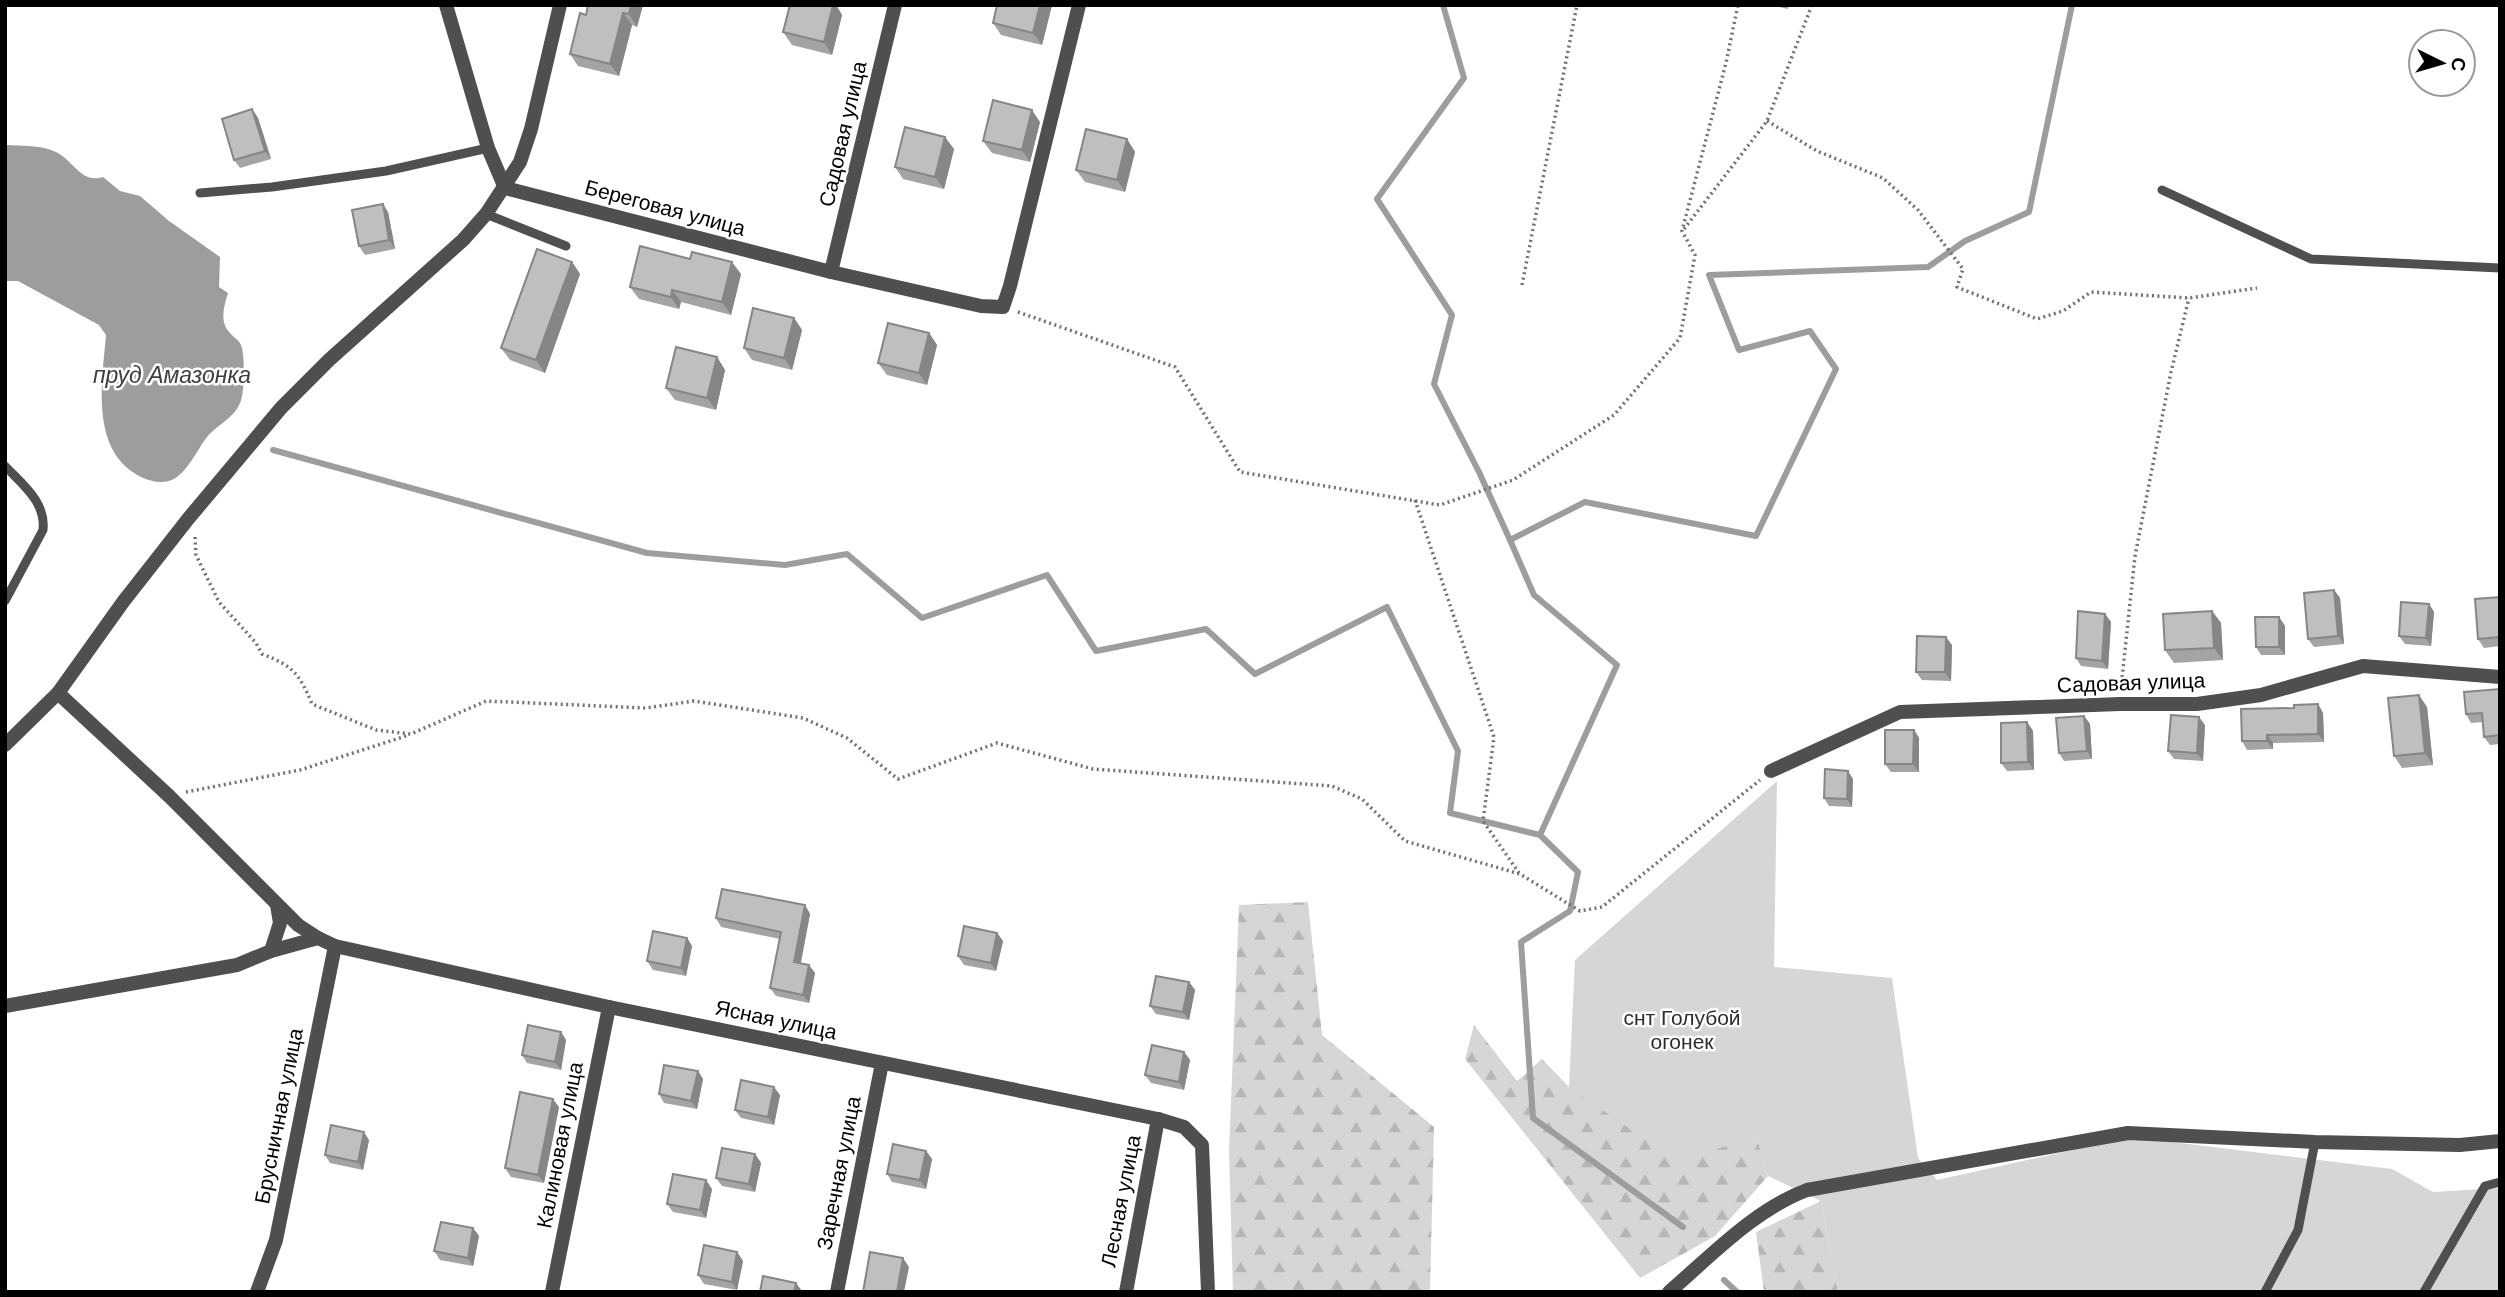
<svg xmlns="http://www.w3.org/2000/svg" width="2505" height="1297" font-family="Arial,sans-serif">
	<style>
		.forest { fill: url(#forest-firs) }
		.garden { fill: #d6d6d6 }
		.water { fill: #9d9d9d }
		.lines { fill: none; stroke-linecap: round; stroke-linejoin: round }
		.stream { stroke: #9d9d9d; stroke-width: 6 }
		.path { stroke: #717171; stroke-width: 3.5; stroke-dasharray: 2 3.5; stroke-linecap: butt }
		.lane { stroke: #4f4f4f; stroke-width: 9 }
		.street { stroke: #4f4f4f; stroke-width: 14 }
		.wall { fill: #a4a4a4 }
		.shaded-wall { fill: #868686 }
		.building { fill: #bfbfbf; stroke: #868686; stroke-width: 2 }
		.labels { text-anchor: middle; stroke-width: 5; stroke-linejoin: round; paint-order: stroke }
		.street-label { font-size: 21px; fill: #000; stroke: #fff }
		.park-label { font-size: 21px; fill: #2d2d2d; stroke: #fff }
		.water-label { font-size: 23px; font-style: italic; fill: #3e3e3e; stroke: #fff }
	</style>
	<defs>
		<pattern id="forest-firs" width="22" height="20" patternUnits="userSpaceOnUse" patternTransform="scale(1.75)"><rect width="22" height="20" fill="#d6d6d6"/><path d="M5 1l3.5 6h-7zM16 11l3.5 6h-7z" fill="#b6b6b6"/></pattern>
	</defs>
	<rect width="100%" height="100%" fill="#fff"/>
	<!-- forest -->
	<g class="forest">
		<polygon points="1308,902 1322,1035 1434,1127 1430,1292 1233,1292 1229,1152 1239,905"/>
		<polygon points="1474,1025 1517,1081 1542,1059 1569,1087 1756,1135 1768,1176 1715,1236 1640,1278 1465,1059"/>
		<polygon points="1821,1201 1838,1292 1764,1292 1756,1232"/>
	</g>
	<!-- garden -->
	<polygon class="garden" points="1777,781 1774,967 1892,978 1918,1158 1937,1180 2132,1137 2392,1169 2433,1192 2500,1188 2500,1292 1838,1292 1821,1201 1768,1176 1756,1136 1678,1162 1569,1087 1575,960"/>
	<!-- water -->
	<path class="water" d="M5 145C21 146 42 145 56 152 73 160 81 184 103 177L120 191 140 196 169 221 220 257 219 287 228 293C224 306 219 322 230 333 233 337 239 340 241 345 245 355 245 393 240 403 234 418 217 425 207 437 197 450 188 471 174 479 165 484 152 482 143 478 89 453 102 383 106 335L99 325 18 281H5Z"/>
	<g class="lines">
		<!-- stream -->
		<g class="stream">
			<polyline points="1443,5 1464,78 1377,199 1452,315 1434,384 1479,472 1510,540"/>
			<polyline points="273,450 647,553 785,565 847,554 922,618 1047,575 1096,651 1206,629 1255,674 1387,607 1458,751 1450,813 1540,835"/>
			<polyline points="1683,1227 1533,1118 1521,942 1570,911 1578,872 1540,835 1617,665 1534,595 1510,540 1585,502 1756,536 1836,369 1810,331 1739,350 1709,275 1928,267 1965,241 2029,212 2072,5"/>
			<polyline points="1724,1280 1737,1292"/>
		</g>
		<!-- path -->
		<g class="path">
			<polyline points="1767,121 1817,151 1883,178 1918,210 1963,269 1957,287 2037,319 2063,311 2091,292 2189,298 2257,288"/>
			<polyline points="1684,229 1767,121 1812,5"/>
			<polyline points="1522,285 1577,5"/>
			<polyline points="1018,312 1175,367 1240,472 1440,505 1513,480 1614,415 1680,338 1695,255 1682,231 1726,63 1738,5"/>
			<polyline points="1415,500 1494,737 1483,821 1519,873"/>
			<path d="M195 537 196 555 219 602 256 643 262 654C293 666 299 673 312 704L376 730 411 734 486 701 646 708 694 701 803 718 847 738 898 779 997 743 1093 769 1332 786 1362 799 1405 841 1520 874 1580 911 1602 907 1760 780"/>
			<polyline points="2121,688 2135,556 2171,372 2189,298"/>
			<polyline points="186,792 300,770 409,735"/>
		</g>
		<!-- lane -->
		<g class="lane">
			<polyline points="2162,190 2311,259 2500,268"/>
			<polyline points="200,193 272,187 386,171 488,148"/>
			<polyline points="486,214 566,246"/>
			<path d="M5 466C23 485 46 502 43 530L5 601"/>
			<polyline points="2265,1292 2298,1230 2315,1142"/>
			<polyline points="2424,1292 2485,1186 2500,1182"/>
		</g>
		<!-- street -->
		<g class="street">
			<polyline points="446,5 488,148 505,188"/>
			<polyline points="505,188 831,272 981,306 1003,307 1010,286 1079,5"/>
			<polyline points="831,272 895,5"/>
			<polyline points="58,693 169,796 298,925 318,938 335,946 609,1007 1158,1119 1184,1127 1202,1145 1208,1292"/>
			<polyline points="5,745 58,693 123,602 188,519 281,408 329,360 463,240 486,214 520,162 531,129 560,5"/>
			<polyline points="1771,771 1900,712 2120,704 2197,704 2261,695 2363,666 2500,677"/>
			<polyline points="271,951 280,923 277,905"/>
			<polyline points="5,1006 237,965 271,951 318,938"/>
			<polyline points="257,1292 276,1240 335,946"/>
			<polyline points="552,1292 609,1007"/>
			<polyline points="837,1292 882,1063"/>
			<polyline points="1126,1292 1158,1119"/>
			<path d="M1669 1292C1712 1255 1754 1210 1807 1190L2128 1133 2315 1142 2460 1145 2500 1141"/>
		</g>
	</g>
	<!-- wall -->
	<g class="wall">
		<polygon points="643,5 637,27 632,25 619,76 578,66 570,54 586,15"/>
		<polygon points="790,5 836,5 842,15 832,55 792,45 783,32"/>
		<polygon points="997,5 1052,5 1042,45 1001,35 993,23"/>
		<polygon points="1771,5 1789,5 1788,9"/>
		<polygon points="252,109 258,118 271,159 240,168 234,160"/>
		<polygon points="1040,122 1030,162 992,153 983,141"/>
		<polygon points="1127,139 1135,152 1125,192 1085,182 1076,170"/>
		<polygon points="954,149 944,189 903,179 895,167"/>
		<polygon points="388,212 395,249 365,255 359,246"/>
		<polygon points="572,262 580,274 545,373 510,360 501,348"/>
		<polygon points="741,274 731,315 681,302 679,309 639,299 630,287"/>
		<polygon points="794,318 802,330 792,370 752,360 744,348"/>
		<polygon points="929,333 937,345 927,385 887,375 878,363"/>
		<polygon points="717,357 725,370 716,410 675,400 666,388"/>
		<polygon points="2334,590 2340,598 2344,644 2314,647 2308,639"/>
		<polygon points="2500,597 2500,646 2484,648 2478,639"/>
		<polygon points="2429,604 2434,612 2431,646 2405,644 2399,636"/>
		<polygon points="2212,611 2221,623 2223,660 2174,663 2165,650"/>
		<polygon points="2105,614 2111,622 2108,669 2081,666 2076,658"/>
		<polygon points="2279,617 2285,626 2285,655 2261,655 2256,647"/>
		<polygon points="1952,645 1951,681 1922,680 1916,672"/>
		<polygon points="2500,689 2500,744 2490,745 2484,737 2483,722 2471,723 2466,714"/>
		<polygon points="2318,704 2323,713 2324,742 2273,743 2273,749 2247,750 2242,741 2294,708"/>
		<polygon points="2427,707 2433,765 2402,768 2394,756"/>
		<polygon points="2084,716 2090,724 2092,759 2064,761 2059,753"/>
		<polygon points="2027,722 2033,731 2034,770 2007,771 2001,763"/>
		<polygon points="2205,725 2203,761 2174,759 2168,751"/>
		<polygon points="1914,730 1919,738 1919,772 1891,772 1885,764"/>
		<polygon points="1853,779 1852,807 1829,806 1824,798"/>
		<polygon points="805,905 810,914 801,963 815,973 809,1003 776,996 770,988 780,939 721,927 716,918"/>
		<polygon points="997,933 1003,941 996,971 964,965 958,956"/>
		<polygon points="687,938 692,946 686,976 653,970 647,961"/>
		<polygon points="1189,982 1195,990 1189,1020 1156,1014 1150,1006"/>
		<polygon points="561,1032 566,1040 561,1070 527,1063 522,1055"/>
		<polygon points="1184,1052 1190,1060 1184,1090 1151,1083 1145,1075"/>
		<polygon points="698,1071 703,1079 697,1109 664,1103 659,1094"/>
		<polygon points="780,1095 774,1125 741,1118 735,1110"/>
		<polygon points="559,1107 544,1183 511,1177 505,1168"/>
		<polygon points="369,1140 363,1170 330,1163 325,1155"/>
		<polygon points="926,1151 932,1159 926,1189 892,1182 887,1174"/>
		<polygon points="755,1154 761,1163 755,1192 722,1186 716,1178"/>
		<polygon points="712,1189 706,1218 673,1212 667,1204"/>
		<polygon points="473,1228 479,1236 473,1266 440,1260 434,1251"/>
		<polygon points="737,1252 743,1261 737,1290 704,1284 698,1275"/>
	</g>
	<!-- shaded-wall -->
	<g class="shaded-wall">
		<polygon points="631,5 643,5 637,27 629,14"/>
		<polygon points="833,5 836,5 842,15 832,55 824,42"/>
		<polygon points="1040,5 1052,5 1042,45 1033,33"/>
		<polygon points="623,13 632,25 619,76 610,64"/>
		<polygon points="252,109 258,118 271,159 265,151"/>
		<polygon points="1032,110 1040,122 1030,162 1022,150"/>
		<polygon points="945,137 954,149 944,189 935,177"/>
		<polygon points="1127,139 1135,152 1125,192 1117,180"/>
		<polygon points="383,204 388,212 395,249 389,240"/>
		<polygon points="572,262 580,274 545,373 536,360"/>
		<polygon points="732,262 741,274 731,315 722,302"/>
		<polygon points="672,290 681,302 679,309 671,297"/>
		<polygon points="794,318 802,330 792,370 784,358"/>
		<polygon points="929,333 937,345 927,385 919,373"/>
		<polygon points="717,357 725,370 716,410 707,398"/>
		<polygon points="2334,590 2340,598 2344,644 2338,636"/>
		<polygon points="2429,604 2434,612 2431,646 2426,638"/>
		<polygon points="2212,611 2221,623 2223,660 2214,648"/>
		<polygon points="2105,614 2111,622 2108,669 2102,661"/>
		<polygon points="2279,617 2285,626 2285,655 2279,647"/>
		<polygon points="1946,637 1952,645 1951,681 1945,672"/>
		<polygon points="2419,695 2427,707 2433,765 2425,753"/>
		<polygon points="2318,704 2323,713 2324,742 2318,734"/>
		<polygon points="2084,716 2090,724 2092,759 2087,751"/>
		<polygon points="2199,717 2205,725 2203,761 2197,753"/>
		<polygon points="2027,722 2033,731 2034,770 2028,762"/>
		<polygon points="1914,730 1919,738 1919,772 1913,764"/>
		<polygon points="2267,735 2273,743 2273,749 2267,741"/>
		<polygon points="1848,771 1853,779 1852,807 1847,799"/>
		<polygon points="805,905 810,914 799,970 794,962"/>
		<polygon points="997,933 1003,941 996,971 991,963"/>
		<polygon points="687,938 692,946 686,976 681,968"/>
		<polygon points="809,965 815,973 809,1003 803,995"/>
		<polygon points="1189,982 1195,990 1189,1020 1183,1012"/>
		<polygon points="561,1032 566,1040 561,1070 555,1062"/>
		<polygon points="1184,1052 1190,1060 1184,1090 1179,1082"/>
		<polygon points="698,1071 703,1079 697,1109 691,1101"/>
		<polygon points="774,1087 780,1095 774,1125 768,1117"/>
		<polygon points="553,1099 559,1107 544,1183 538,1175"/>
		<polygon points="364,1132 369,1140 363,1170 358,1162"/>
		<polygon points="926,1151 932,1159 926,1189 920,1180"/>
		<polygon points="755,1154 761,1163 755,1192 749,1184"/>
		<polygon points="706,1180 712,1189 706,1218 700,1210"/>
		<polygon points="473,1228 479,1236 473,1266 468,1258"/>
		<polygon points="737,1252 743,1261 737,1290 732,1282"/>
		<polygon points="903,1258 909,1267 904,1292 897,1292"/>
		<polygon points="796,1283 802,1291 802,1292 794,1292"/>
	</g>
	<!-- building -->
	<g class="building">
		<polygon points="588,5 631,5 629,14 623,13 610,64 570,54 580,13 586,15"/>
		<polygon points="790,5 833,5 824,42 783,32"/>
		<polygon points="997,5 1040,5 1033,33 993,23"/>
		<polygon points="993,100 1032,110 1022,150 983,141"/>
		<polygon points="252,109 265,151 234,160 222,119"/>
		<polygon points="905,127 945,137 935,177 895,167"/>
		<polygon points="1086,129 1127,139 1117,180 1076,170"/>
		<polygon points="383,204 389,240 359,246 352,210"/>
		<polygon points="640,246 690,259 692,252 732,262 722,302 672,290 671,297 630,287"/>
		<polygon points="537,249 572,262 536,360 501,348"/>
		<polygon points="753,308 794,318 784,358 744,348"/>
		<polygon points="888,323 929,333 919,373 878,363"/>
		<polygon points="676,347 717,357 707,398 666,388"/>
		<polygon points="2334,590 2338,636 2308,639 2304,593"/>
		<polygon points="2500,597 2500,637 2478,639 2475,599"/>
		<polygon points="2401,602 2429,604 2426,638 2399,636"/>
		<polygon points="2078,611 2105,614 2102,661 2076,658"/>
		<polygon points="2212,611 2214,648 2165,650 2163,614"/>
		<polygon points="2255,617 2279,617 2279,647 2256,647"/>
		<polygon points="1917,636 1946,637 1945,672 1916,672"/>
		<polygon points="2500,689 2500,735 2484,737 2482,713 2466,714 2464,692"/>
		<polygon points="2419,695 2425,753 2394,756 2388,698"/>
		<polygon points="2318,704 2318,734 2267,735 2267,741 2242,741 2241,709 2294,708 2294,705"/>
		<polygon points="2171,715 2199,717 2197,753 2168,751"/>
		<polygon points="2084,716 2087,751 2059,753 2056,718"/>
		<polygon points="2027,722 2028,762 2001,763 2001,723"/>
		<polygon points="1885,730 1914,730 1913,764 1885,764"/>
		<polygon points="1825,769 1848,771 1847,799 1824,798"/>
		<polygon points="722,889 805,905 794,962 809,965 803,995 770,988 781,932 716,918"/>
		<polygon points="964,926 997,933 991,963 958,956"/>
		<polygon points="653,931 687,938 681,968 647,961"/>
		<polygon points="1156,976 1189,982 1183,1012 1150,1006"/>
		<polygon points="528,1025 561,1032 555,1062 522,1055"/>
		<polygon points="1152,1045 1184,1052 1179,1082 1145,1075"/>
		<polygon points="664,1065 698,1071 691,1101 659,1094"/>
		<polygon points="741,1080 774,1087 768,1117 735,1110"/>
		<polygon points="520,1092 553,1099 538,1175 505,1168"/>
		<polygon points="331,1125 364,1132 358,1162 325,1155"/>
		<polygon points="893,1144 926,1151 920,1180 887,1174"/>
		<polygon points="722,1148 755,1154 749,1184 716,1178"/>
		<polygon points="673,1174 706,1180 700,1210 667,1204"/>
		<polygon points="441,1222 473,1228 468,1258 434,1251"/>
		<polygon points="704,1245 737,1252 732,1282 698,1275"/>
		<polygon points="870,1252 903,1258 897,1292 863,1292"/>
		<polygon points="763,1276 796,1283 794,1292 760,1292"/>
	</g>
	<g class="labels">
		<!-- street labels -->
		<g class="street-label">
			<text transform="translate(843 134) rotate(-77)" y="7">Садовая улица</text>
			<text transform="translate(665 208) rotate(15)" y="7">Береговая улица</text>
			<text transform="translate(2131 683) rotate(-2)" y="7">Садовая улица</text>
			<text transform="translate(776 1020) rotate(12)" y="7">Ясная улица</text>
			<text transform="translate(279 1116) rotate(-79)" y="7">Брусничная улица</text>
			<text transform="translate(560 1145) rotate(-79)" y="7">Калиновая улица</text>
			<text transform="translate(839 1173) rotate(-79)" y="7">Заречная улица</text>
			<text transform="translate(1121 1201) rotate(-79)" y="7">Лесная улица</text>
		</g>
		<!-- park labels -->
		<g class="park-label">
			<text x="1682" y="1025">снт Голубой<tspan x="1682" dy="24">огонек</tspan></text>
		</g>
		<!-- water labels -->
		<g class="water-label">
			<text x="172" y="383">пруд Амазонка</text>
		</g>
	</g>
	<!-- border -->
	<rect width="2505" height="1297" fill="none" stroke="#000000" stroke-width="14"/>
	<!-- north arrow -->
	<g transform="translate(2442 63) rotate(95)"><circle r="33" fill="#ffffff" stroke="#999999" stroke-width="2"/>
	<path d="M0-5L12 26L0 18L-12 26Z" fill="#000000"/>
	<text y="-10" font-size="19" font-weight="bold" text-anchor="middle" fill="#000000">С</text>
	</g>
</svg>
